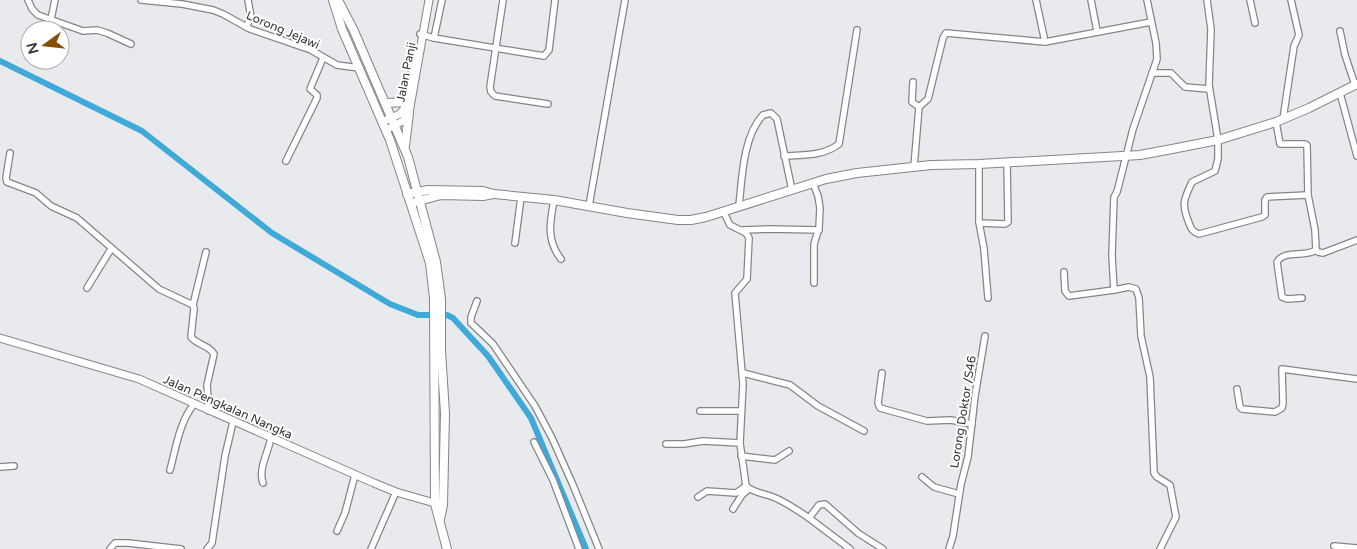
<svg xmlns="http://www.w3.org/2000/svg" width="1357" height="549" font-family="'Varela Round',sans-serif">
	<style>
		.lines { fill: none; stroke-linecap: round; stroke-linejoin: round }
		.canal { stroke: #3fa9d8; stroke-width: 6 }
		.minor-casing { stroke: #848589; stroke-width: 8 }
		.tertiary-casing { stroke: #848589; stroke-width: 9 }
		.secondary-casing { stroke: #848589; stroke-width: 10 }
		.minor { stroke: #fff; stroke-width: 5.5 }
		.tertiary { stroke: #fff; stroke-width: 7 }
		.secondary { stroke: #fff; stroke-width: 8 }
		.labels { text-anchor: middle; stroke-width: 4; stroke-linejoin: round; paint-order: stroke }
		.street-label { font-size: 12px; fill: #353537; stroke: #fff }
	</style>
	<rect width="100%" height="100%" fill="#e9eaee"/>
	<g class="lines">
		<!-- canal -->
		<polyline class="canal" points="0,61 142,131 272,233 390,304 418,315 447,315 453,318 488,356 531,418 586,549"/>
		<defs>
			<g id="minor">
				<polyline points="28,0 32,9 38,15 83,31 97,30 107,33 131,44"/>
				<polyline points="141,0 182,4 213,10 223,14 250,29 311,50 337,65 359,68"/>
				<polyline points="503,0 490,87 491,92 495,96 548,104"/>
				<polyline points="1036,0 1045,42"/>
				<polyline points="1091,0 1097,31"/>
				<polyline points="1147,0 1156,43 1157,59 1133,129 1117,192 1114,197 1112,255 1114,290 1129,287 1136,289 1139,298 1141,336 1150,377 1154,473 1157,477 1170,485 1176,517 1160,549"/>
				<path d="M1207 0 1211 29 1209 85 1218 140V159L1215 171 1192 182C1184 199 1181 204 1189 223 1191 229 1193 232 1199 234L1262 217 1265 215V200L1267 197 1308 195"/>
				<polyline points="1250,0 1255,23"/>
				<polyline points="51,19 55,0"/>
				<polyline points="246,27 251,17 248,0"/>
				<polyline points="1340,31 1345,55 1355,85"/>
				<polyline points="420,34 434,38 544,56 549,50 555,0"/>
				<polyline points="434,38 442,0"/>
				<polyline points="1152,73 1171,73 1185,87 1209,89"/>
				<polyline points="913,82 912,102 919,107"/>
				<polyline points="1340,93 1357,156"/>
				<polyline points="1283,119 1294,46 1299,35 1291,0"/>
				<polyline points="1276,122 1280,144 1305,144 1307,145 1308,195 1315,230 1316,250 1318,252 1323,253 1357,240"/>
				<path d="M10 153 6 178 7 182 36 193 51 206 77 218 159 289 193 305 194 309 191 337C197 345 209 345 214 354L207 385 209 411"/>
				<path d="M784 156C802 155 824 156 839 144L857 30"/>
				<polyline points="286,161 317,98 317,95 310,89 323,58"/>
				<polyline points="979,164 979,222 980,223 1005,224 1008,222 1007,162"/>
				<polyline points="914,167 919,107 928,99 943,38 946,33 1045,42 1151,22"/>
				<polyline points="813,183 818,196 820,208 819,228 814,244 814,283"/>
				<path d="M554 200C550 222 546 240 561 259"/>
				<polyline points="589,206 625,0"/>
				<path d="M739 206C742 178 743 136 763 115L771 113 777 119 792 190"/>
				<path d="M723 211 730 225 746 233 749 238 747 279 735 293 743 384 740 443 746 486C754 493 763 493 773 497 786 502 797 510 809 518L819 505 825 504 858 533 883 549"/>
				<polyline points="979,222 984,249 988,298"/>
				<polyline points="742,230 770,229 819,230"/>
				<polyline points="515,243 521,197"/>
				<polyline points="1064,272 1065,291 1069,296 1114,290"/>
				<polyline points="87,288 111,249"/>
				<path d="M1302 298 1287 299 1282 297 1277 262C1285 249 1305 258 1316 250"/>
				<polyline points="477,301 471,317 471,323 493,344 535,406 552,438 573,485 599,549"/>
				<polyline points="193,305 206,252"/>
				<polyline points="743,373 790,385 818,406 864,431"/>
				<polyline points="882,373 878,403 880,408 927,421 951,420 972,424"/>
				<polyline points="1237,389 1240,407 1242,409 1275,412 1282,408 1283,403 1282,369 1357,379"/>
				<polyline points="700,411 741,411"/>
				<polyline points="534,442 553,480 579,549"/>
				<polyline points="666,444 684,444 703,441 740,443"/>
				<polyline points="741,456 775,460 789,451"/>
				<polyline points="0,467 14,466"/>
				<path d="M170 470C176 448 179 423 194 404"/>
				<polyline points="922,477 934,487 959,494"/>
				<path d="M263 483C258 469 268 453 271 438"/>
				<polyline points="698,497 707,491 736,493 746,486"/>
				<polyline points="733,509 742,495 749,489"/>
				<polyline points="809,518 850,549"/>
				<polyline points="337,531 345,513 355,475"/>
				<polyline points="1334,546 1357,548"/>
				<polyline points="110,549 115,543 128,543 181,549"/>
				<polyline points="207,549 212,543 225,456 233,422"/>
				<polyline points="371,549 396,492"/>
				<polyline points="949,549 953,536 961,484 968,457 975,396 985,336"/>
			</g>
			<g id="tertiary">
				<polyline points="382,122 400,114 404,109 416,55"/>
				<polyline points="386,130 403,121 409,113 429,0"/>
				<polyline points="0,338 139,379 374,483 396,492 438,504"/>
			</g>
			<g id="secondary">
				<polyline points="333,0 342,29 390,140 430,263 434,298 435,504 447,549"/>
				<polyline points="338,0 354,31 408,157 436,262 441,299 441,351 445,413 443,505 440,519"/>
				<polyline points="386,103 406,102"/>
				<polyline points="405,146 409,113"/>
				<polyline points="407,194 428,190 483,191 494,194 554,200 627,213 678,220 691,220 706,217 826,179 857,173 931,165 979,164 1140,155 1167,150 1218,140 1276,122 1309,108 1357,84"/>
				<polyline points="415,202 441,195 483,196 493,194"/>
			</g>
		</defs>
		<!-- minor casing -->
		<use href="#minor" class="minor-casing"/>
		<!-- tertiary casing -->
		<use href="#tertiary" class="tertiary-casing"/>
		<!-- secondary casing -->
		<use href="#secondary" class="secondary-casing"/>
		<!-- minor -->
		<use href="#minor" class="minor"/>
		<!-- tertiary -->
		<use href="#tertiary" class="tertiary"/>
		<!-- secondary -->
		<use href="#secondary" class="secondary"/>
	</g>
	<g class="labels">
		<!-- street labels -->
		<g class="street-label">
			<text transform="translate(283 30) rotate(23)" y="4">Lorong Jejawi</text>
			<text transform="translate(406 72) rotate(-79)" y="4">Jalan Panji</text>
			<text transform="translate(228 407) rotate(24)" y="4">Jalan Pengkalan Nangka</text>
			<text transform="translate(963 412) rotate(-81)" y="4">Lorong Doktor /S46</text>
		</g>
	</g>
	<!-- north arrow -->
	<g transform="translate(45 45) rotate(255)"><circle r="24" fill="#ffffff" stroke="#aeaeaf"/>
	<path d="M0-4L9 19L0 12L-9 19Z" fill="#865000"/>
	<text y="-8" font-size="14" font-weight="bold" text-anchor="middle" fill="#353537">N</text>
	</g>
</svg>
